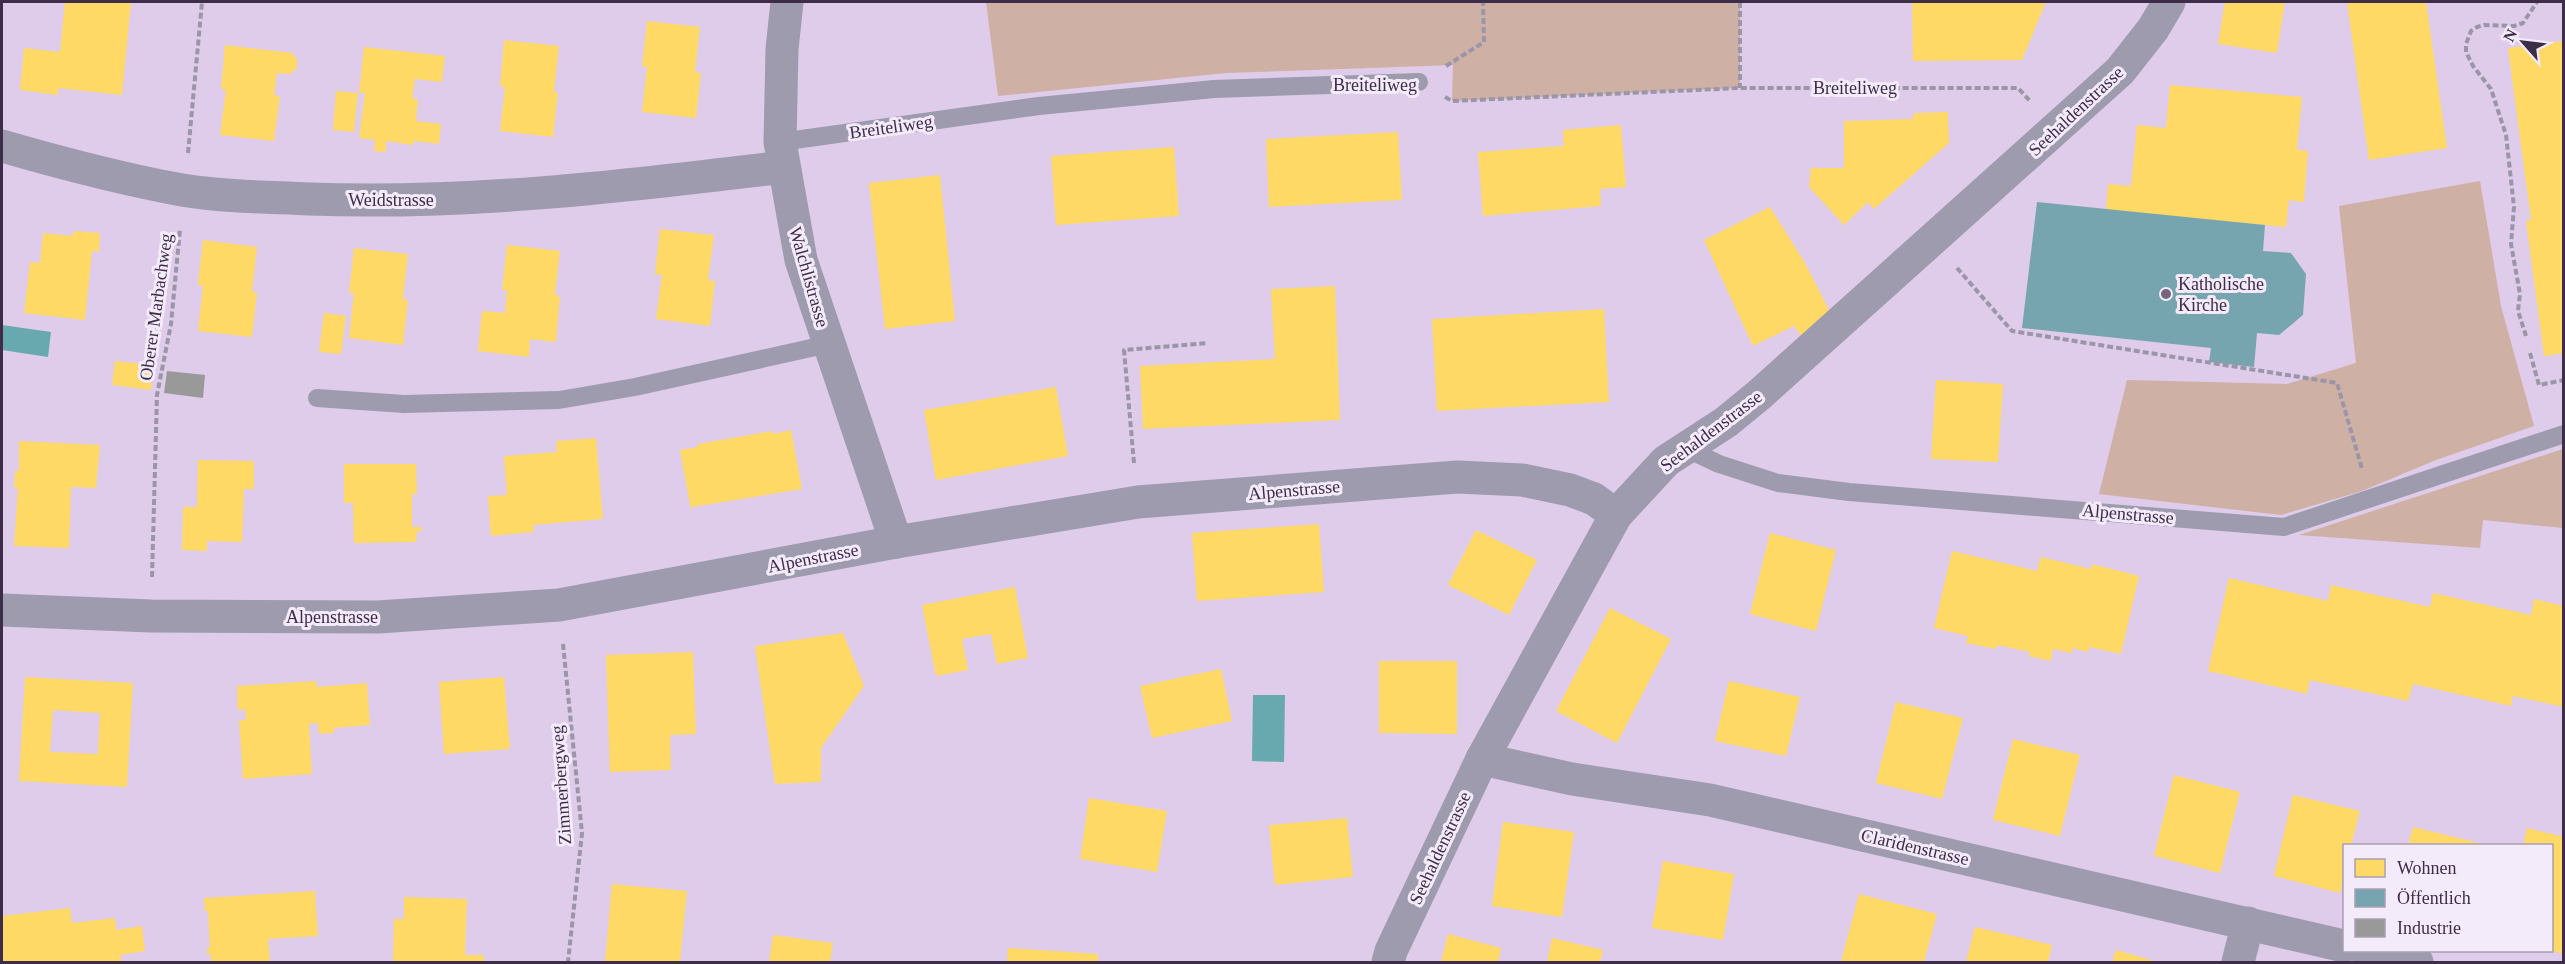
<svg xmlns="http://www.w3.org/2000/svg" width="2565" height="964" font-family="Georgia,serif">
	<style>
		.green { fill: #ceb0a5 }
		.water { fill: #68a9b0 }
		.homes { fill: #ffd966; fill-rule: evenodd }
		.public { fill: #76a5af }
		.industry { fill: #999 }
		.lines { fill: none; stroke-linecap: round; stroke-linejoin: round }
		.path { stroke: #9a96a8; stroke-width: 4; stroke-dasharray: 6 3; stroke-linecap: butt }
		.service { stroke: #9d9bad; stroke-width: 18 }
		.minor { stroke: #9d9bad; stroke-width: 33 }
		.poi-dot { fill: #766581; stroke: #f4ebfa; stroke-width: 2 }
		.labels { text-anchor: middle; stroke-width: 6; stroke-linejoin: round; paint-order: stroke }
		.street-label { font-size: 18px; fill: #3e2d49; stroke: #f4ebfa }
		.poi-label { font-size: 18px; fill: #3e2d49; stroke: #f4ebfa; text-anchor: start }
	</style>
	<rect width="100%" height="100%" fill="#deccea"/>
	<!-- green -->
	<g class="green">
		<polygon points="986,2 1740,2 1740,88 1452,101 1453,65 1226,73 998,96"/>
		<polygon points="2480,181 2501,306 2534,426 2436,460 2362,491 2281,515 2099,494 2127,380 2287,384 2356,363 2339,206"/>
		<polygon points="2563,449 2563,528 2483,520 2480,548 2299,535"/>
	</g>
	<!-- water -->
	<g class="water">
		<polygon points="2,325 51,332 48,357 2,350"/>
		<polygon points="1253,695 1285,695 1284,762 1252,761"/>
	</g>
	<!-- homes -->
	<g class="homes">
		<polygon points="65,2 131,2 122,95 58,88 58,95 20,90 24,48 60,52"/>
		<polygon points="1912,2 2046,2 2022,60 1913,61"/>
		<polygon points="2225,2 2285,2 2277,53 2218,44"/>
		<polygon points="2347,2 2426,2 2447,148 2369,160"/>
		<polygon points="647,21 700,27 695,72 701,73 696,118 642,112 647,67 642,66"/>
		<polygon points="504,40 559,46 554,92 558,93 553,137 500,131 505,87 500,86"/>
		<polygon points="2564,41 2564,353 2544,356 2526,221 2531,220 2508,48"/>
		<polygon points="225,45 292,53 297,59 297,68 290,74 277,73 274,95 280,96 274,141 220,135 226,90 221,89"/>
		<polygon points="364,47 445,56 442,82 415,79 412,98 418,99 416,121 441,124 439,144 414,141 413,145 386,141 386,152 374,151 375,140 359,138 365,93 359,93"/>
		<polygon points="2170,85 2302,97 2297,150 2308,151 2304,202 2289,200 2286,227 2106,210 2108,184 2131,186 2137,125 2166,128"/>
		<polygon points="336,91 358,93 354,132 333,130"/>
		<polygon points="1948,112 1949,143 1874,209 1868,202 1844,225 1809,187 1811,168 1844,168 1844,121 1913,119 1914,113"/>
		<polygon points="1621,125 1626,187 1600,189 1601,206 1483,216 1478,152 1564,146 1563,130"/>
		<polygon points="1398,132 1402,200 1269,207 1266,139"/>
		<polygon points="1174,147 1179,216 1056,225 1051,156"/>
		<polygon points="940,175 955,321 885,329 869,183"/>
		<polygon points="1770,207 1805,263 1832,316 1802,337 1794,326 1753,346 1704,240"/>
		<polygon points="660,229 714,235 708,280 715,281 710,326 656,319 662,275 655,274"/>
		<polygon points="74,231 100,233 99,252 92,251 85,320 24,313 30,262 40,263 43,233 72,236"/>
		<polygon points="203,240 257,247 252,292 257,292 252,337 198,331 203,286 198,285"/>
		<polygon points="507,245 560,251 555,295 560,296 556,342 530,339 529,357 478,351 482,311 505,313 507,290 502,290"/>
		<polygon points="354,248 408,254 403,299 408,300 403,345 349,338 354,293 349,293"/>
		<polygon points="1335,286 1340,420 1143,429 1140,366 1275,359 1271,289"/>
		<polygon points="1604,309 1609,402 1437,411 1432,319"/>
		<polygon points="324,313 346,316 341,354 319,352"/>
		<polygon points="115,361 153,365 151,390 112,385"/>
		<polygon points="1936,380 2003,384 1998,462 1931,459"/>
		<polygon points="1056,387 1068,456 936,480 924,410"/>
		<polygon points="791,430 802,489 692,507 691,510 680,450 698,447 698,444 772,431 773,434"/>
		<polygon points="596,438 603,519 533,525 534,532 491,536 488,496 507,495 504,456 557,452 556,441"/>
		<polygon points="19,441 100,445 96,488 71,487 69,548 14,546 18,488 14,488 15,471 19,471"/>
		<polygon points="198,460 254,461 254,489 244,489 242,542 207,541 207,551 182,550 183,507 197,507"/>
		<polygon points="344,464 416,464 417,494 412,494 412,527 421,527 422,531 417,531 416,542 354,543 353,503 344,503"/>
		<polygon points="1319,524 1324,592 1197,601 1192,533"/>
		<polygon points="1476,530 1537,560 1509,615 1448,585"/>
		<polygon points="1770,533 1836,550 1816,631 1750,614"/>
		<polygon points="1952,551 2037,571 2041,557 2091,569 2092,564 2139,576 2121,654 2089,647 2088,652 2072,648 2072,653 2053,649 2051,661 2029,656 2030,652 1997,645 1996,649 1966,643 1968,636 1934,628"/>
		<polygon points="2229,578 2328,601 2331,585 2430,607 2433,593 2531,615 2534,599 2564,606 2564,707 2513,696 2511,706 2413,684 2408,701 2310,680 2307,694 2208,671"/>
		<polygon points="1015,587 1028,658 997,664 991,634 962,639 968,670 936,676 922,605"/>
		<polygon points="1610,608 1671,639 1617,743 1556,711"/>
		<polygon points="843,633 864,686 821,748 821,782 775,784 755,646"/>
		<polygon points="693,652 696,734 670,735 671,770 610,772 606,655"/>
		<polygon points="1379,661 1457,661 1457,734 1379,733"/>
		<polygon points="1221,669 1232,721 1152,738 1140,686"/>
		<path d="M25 677 133 683 127 787 19 781ZM53 710 100 713 98 754 50 752Z"/>
		<polygon points="504,677 510,749 444,754 439,682"/>
		<polygon points="316,681 317,687 367,683 370,725 334,728 334,733 319,734 318,723 309,724 312,774 243,779 239,720 246,720 245,709 238,710 237,686"/>
		<polygon points="1729,681 1800,697 1786,756 1715,741"/>
		<polygon points="1896,702 1963,718 1942,799 1876,783"/>
		<polygon points="2013,739 2080,755 2060,836 1993,820"/>
		<polygon points="2174,775 2240,792 2220,873 2154,856"/>
		<polygon points="2293,795 2360,811 2351,846 2344,846 2344,874 2340,893 2274,876"/>
		<polygon points="1089,798 1167,811 1157,872 1080,859"/>
		<polygon points="1347,818 1353,877 1275,885 1269,825"/>
		<polygon points="1503,822 1574,832 1562,917 1492,906"/>
		<polygon points="2413,827 2479,843 2479,846 2408,846"/>
		<polygon points="2527,828 2564,837 2564,954 2552,951 2552,846 2523,846"/>
		<polygon points="1663,861 1734,874 1723,940 1652,928"/>
		<polygon points="612,884 687,891 680,962 605,962"/>
		<polygon points="315,891 318,936 268,939 270,962 211,962 211,954 207,954 207,948 210,948 208,911 205,911 204,898"/>
		<polygon points="1859,894 1937,914 1924,962 1841,962"/>
		<polygon points="404,897 467,899 465,955 484,955 484,962 393,962 394,919 404,919"/>
		<polygon points="70,908 72,923 115,918 116,930 142,926 145,951 120,955 122,962 2,962 2,916"/>
		<polygon points="1975,927 2052,945 2048,962 1966,962"/>
		<polygon points="1448,934 1501,948 1498,962 1441,962"/>
		<polygon points="773,935 833,943 830,962 769,962"/>
		<polygon points="1552,938 1603,950 1600,962 1547,962"/>
		<polygon points="1008,948 1098,954 1098,962 1007,962"/>
		<polygon points="2116,950 2158,962 2112,962"/>
	</g>
	<!-- public -->
	<polygon class="public" points="2037,202 2265,225 2263,251 2291,253 2306,274 2303,315 2279,335 2257,333 2254,367 2209,362 2211,348 2022,328"/>
	<!-- industry -->
	<polygon class="industry" points="167,371 205,375 203,398 164,393"/>
	<g class="lines">
		<!-- path -->
		<g class="path">
			<polyline points="1740,2 1740,88"/>
			<polyline points="1446,66 1484,42 1483,2"/>
			<polyline points="1445,97 1452,101 1740,88 2018,88 2030,101"/>
			<polyline points="188,153 202,2"/>
			<polyline points="1957,268 2012,331 2337,383 2362,469"/>
			<polyline points="2526,336 2518,311 2520,294 2511,244 2514,207 2506,135 2491,89 2473,66 2466,52 2466,44 2471,31 2477,27 2484,25 2514,26 2523,23 2537,2"/>
			<polyline points="2530,353 2539,385 2564,380"/>
			<polyline points="1134,463 1124,350 1208,343"/>
			<polyline points="152,577 157,395 171,324 180,229"/>
			<polyline points="563,644 582,833 568,962"/>
		</g>
		<!-- service -->
		<g class="service">
			<polyline points="780,142 1039,106 1214,89 1419,82"/>
			<polyline points="317,398 404,404 559,400 635,387 829,344"/>
			<polyline points="1685,448 1719,464 1778,483 1849,492 2284,527 2564,434"/>
		</g>
		<!-- minor -->
		<g class="minor">
			<polyline points="787,2 782,49 780,142 801,260 896,542"/>
			<path d="M2 146C61 163 121 179 182 190 223 197 267 197 309 199 468 205 626 186 783 167"/>
			<polyline points="2,610 151,616 378,617 559,605 896,542 1138,502 1457,477 1522,480 1570,490 1594,499 1616,515"/>
			<polyline points="1482,759 1572,779 1710,800 2344,946"/>
			<polyline points="2365,950 2417,962"/>
			<polyline points="1388,962 1391,951 1482,759 1616,515 1666,461 1726,422 1759,395 2120,71 2153,29 2169,2"/>
			<polyline points="2238,962 2248,923"/>
		</g>
	</g>
	<!-- markers -->
	<circle class="poi-dot" cx="2166" cy="294" r="6"/>
	<g class="labels">
		<!-- street labels -->
		<g class="street-label">
			<text x="1375" y="91">Breiteliweg</text>
			<text x="1855" y="94">Breiteliweg</text>
			<text transform="translate(2076 111) rotate(-43)" y="6">Seehaldenstrasse</text>
			<text transform="translate(891 127) rotate(-8)" y="6">Breiteliweg</text>
			<text x="391" y="206">Weidstrasse</text>
			<text transform="translate(809 277) rotate(74)" y="6">Walchlistrasse</text>
			<text transform="translate(156 307) rotate(-82)" y="6">Oberer Marbachweg</text>
			<text transform="translate(1711 431) rotate(-37)" y="6">Seehaldenstrasse</text>
			<text transform="translate(1294 490) rotate(-5)" y="6">Alpenstrasse</text>
			<text transform="translate(2128 514) rotate(5)" y="6">Alpenstrasse</text>
			<text transform="translate(813 558) rotate(-11)" y="6">Alpenstrasse</text>
			<text x="332" y="623">Alpenstrasse</text>
			<text transform="translate(561 785) rotate(-94)" y="6">Zimmerbergweg</text>
			<text transform="translate(1915 847) rotate(13)" y="6">Claridenstrasse</text>
			<text transform="translate(1440 848) rotate(-65)" y="6">Seehaldenstrasse</text>
		</g>
		<!-- poi labels -->
		<g class="poi-label">
			<text x="2178" y="290">Katholische<tspan x="2178" dy="21">Kirche</tspan></text>
		</g>
	</g>
	<!-- border -->
	<rect width="2565" height="964" fill="none" stroke="#3e2d49" stroke-width="6"/>
	<!-- legend -->
	<rect x="2343" y="844" width="210" height="108" fill="#f4ebfa" stroke="#ab9fb3" stroke-width="1.5"/>
	<rect x="2355" y="859" width="30" height="18" fill="#ffd966" stroke="#ab9fb3" stroke-width="1.5"/>
	<text x="2397" y="874" font-size="18" fill="#3e2d49">Wohnen</text>
	<rect x="2355" y="889" width="30" height="18" fill="#76a5af" stroke="#ab9fb3" stroke-width="1.5"/>
	<text x="2397" y="904" font-size="18" fill="#3e2d49">Öffentlich</text>
	<rect x="2355" y="919" width="30" height="18" fill="#999999" stroke="#ab9fb3" stroke-width="1.5"/>
	<text x="2397" y="934" font-size="18" fill="#3e2d49">Industrie</text>
	<!-- north arrow -->
	<g transform="translate(2523 42) rotate(298)" stroke="#f4ebfa" stroke-width="4.5" paint-order="stroke">
	<path d="M0-4.5L10 22L0 15L-10 22Z" fill="#3e2d49"/>
	<text y="-9" font-size="16" font-weight="bold" text-anchor="middle" fill="#3e2d49">N</text>
	</g>
</svg>
